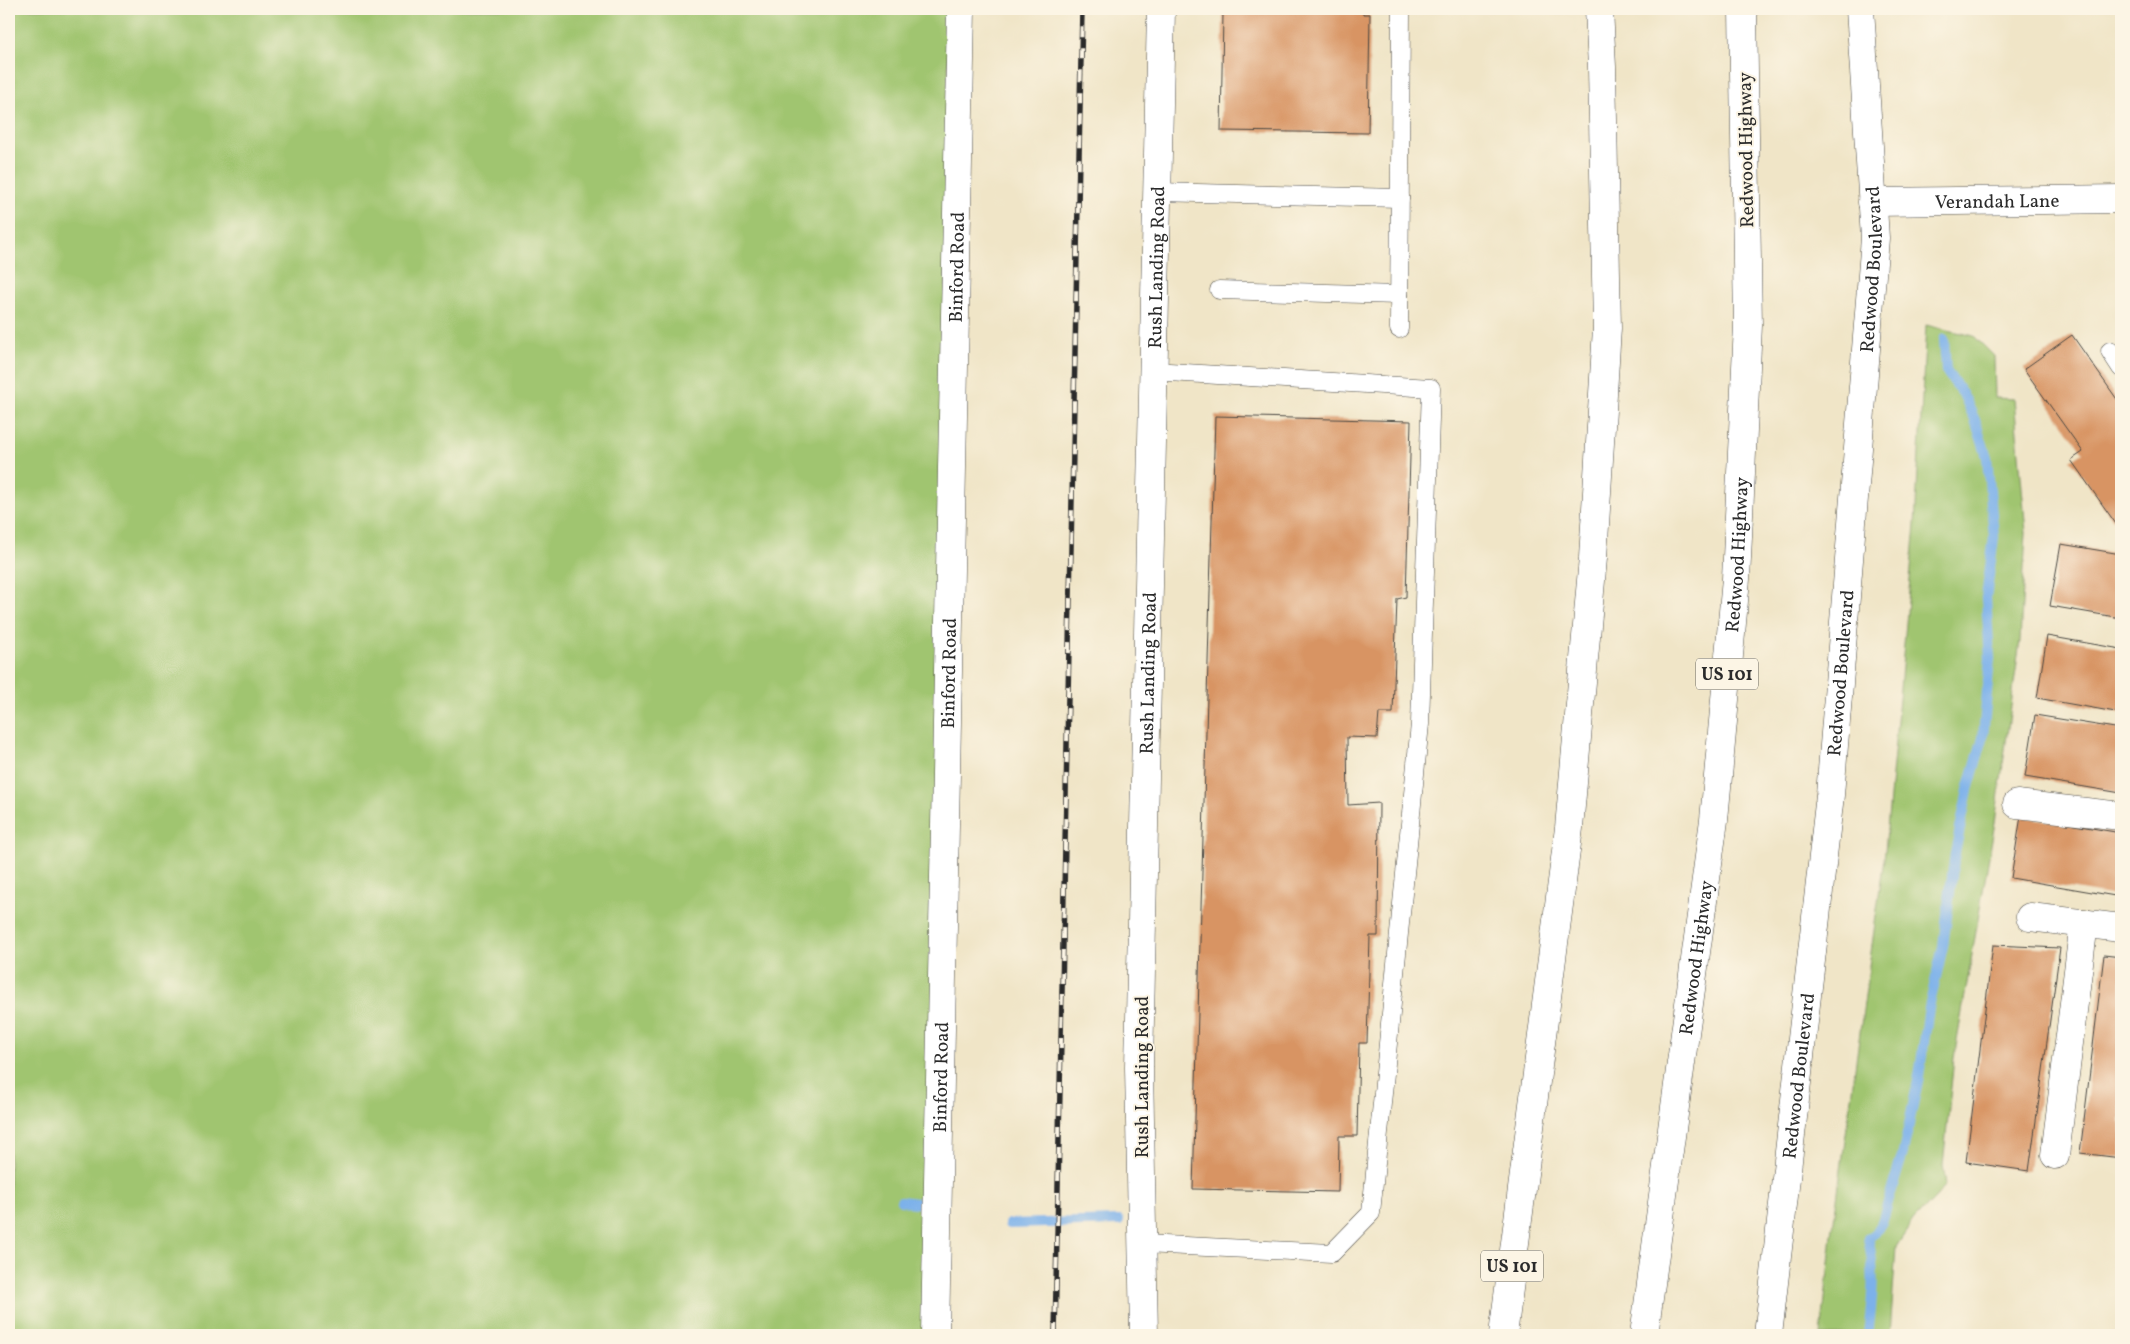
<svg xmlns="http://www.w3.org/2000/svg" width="2130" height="1344" font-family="Vollkorn,serif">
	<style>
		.green { fill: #a0c56f; stroke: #66784d }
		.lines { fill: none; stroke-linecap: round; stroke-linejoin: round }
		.stream { stroke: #7bb1ea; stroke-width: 10 }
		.building { fill: #d89463 }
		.lane-casing { stroke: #494742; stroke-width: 19 }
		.street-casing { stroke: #494742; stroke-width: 29 }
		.secondary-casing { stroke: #494742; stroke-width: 29 }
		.highway-casing { stroke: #494742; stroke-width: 29 }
		.lane { stroke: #fff; stroke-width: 18 }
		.street { stroke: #fff; stroke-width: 28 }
		.secondary { stroke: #fff; stroke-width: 28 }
		.highway { stroke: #fff; stroke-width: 28 }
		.rail-casing { stroke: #2b2b2b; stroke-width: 5.5 }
		.rail { stroke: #fcf5e5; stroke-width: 4; stroke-dasharray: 11; stroke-linecap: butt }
		.labels { text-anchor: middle; stroke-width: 4; stroke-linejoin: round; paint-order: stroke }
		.shield { fill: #fcf5e5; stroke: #6a6863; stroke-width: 1 }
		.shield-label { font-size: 18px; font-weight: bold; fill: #2b2b2b }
		.street-label { font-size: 19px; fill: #2b2b2b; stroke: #fcf5e5 }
	</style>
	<rect width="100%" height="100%" fill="#fcf5e5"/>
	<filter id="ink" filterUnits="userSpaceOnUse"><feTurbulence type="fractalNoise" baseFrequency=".02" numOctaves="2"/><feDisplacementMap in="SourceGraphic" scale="10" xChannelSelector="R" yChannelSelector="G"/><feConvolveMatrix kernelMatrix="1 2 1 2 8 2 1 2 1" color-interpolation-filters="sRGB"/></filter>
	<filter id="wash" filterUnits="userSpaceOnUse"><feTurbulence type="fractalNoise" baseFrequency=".0096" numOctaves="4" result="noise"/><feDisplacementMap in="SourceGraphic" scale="20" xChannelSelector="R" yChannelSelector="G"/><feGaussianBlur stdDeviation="1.12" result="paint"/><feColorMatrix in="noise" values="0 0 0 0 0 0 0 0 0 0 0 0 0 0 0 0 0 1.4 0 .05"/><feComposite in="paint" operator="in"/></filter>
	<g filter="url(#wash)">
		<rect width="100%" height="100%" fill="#f0e5c7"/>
		<!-- green -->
		<g class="green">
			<polygon points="9,9 949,9 935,1335 9,1335"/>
			<polygon points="1926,325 1974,336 1994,356 1995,398 2014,399 2026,532 2020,641 1995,822 1954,1058 1943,1165 1946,1186 1913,1221 1896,1247 1890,1335 1821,1335 1832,1235 1885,851 1915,525"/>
		</g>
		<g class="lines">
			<!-- stream -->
			<g class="stream">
				<polyline points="901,1201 923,1204"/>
				<polyline points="1009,1224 1119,1221"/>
				<path d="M1868 1335C1872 1302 1876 1271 1868 1238L1875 1233 1882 1222 1903 1153 1919 1076 1929 1008 1943 946 1955 853 1968 790 1983 738 1990 658 1986 598 1994 537 1987 457 1975 420 1963 394 1946 371 1944 339"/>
			</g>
		</g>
		<g id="blocks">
			<!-- building -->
			<g class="building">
				<polygon points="1238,9 1363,9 1363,14 1370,14 1368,133 1221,131 1223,13 1238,13"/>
				<polygon points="2072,335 2121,405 2121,521 2116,524 2071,460 2083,452 2024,369"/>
				<polygon points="1215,416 1411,421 1406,597 1397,599 1393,713 1379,713 1377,738 1347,737 1348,805 1379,803 1378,936 1370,936 1367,1043 1359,1043 1357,1136 1339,1136 1338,1192 1193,1189"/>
				<polygon points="2061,544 2121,554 2121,618 2050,606"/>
				<polygon points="2047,636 2121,649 2121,713 2037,698"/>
				<polygon points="2035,715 2121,729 2121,793 2025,777"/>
				<polygon points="2021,816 2121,833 2121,897 2011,878"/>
				<polygon points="1993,945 2060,948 2029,1171 1966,1162"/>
				<polygon points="2104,955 2121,957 2121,1158 2080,1153"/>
			</g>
		</g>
	</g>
	<g filter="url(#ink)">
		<use href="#blocks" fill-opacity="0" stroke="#494742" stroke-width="1"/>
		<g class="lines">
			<defs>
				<g id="lane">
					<polyline points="1157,192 1400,198"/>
					<polyline points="1219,290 1399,295"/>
					<polyline points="1399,329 1401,9"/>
					<polyline points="2110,351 2121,368"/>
					<polyline points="1144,1244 1332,1253 1371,1213 1420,724 1431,388 1153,371"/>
				</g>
				<g id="street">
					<path id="s1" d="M1872 202 2121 199"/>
					<polyline points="2017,804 2121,816"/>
					<polyline points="2030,917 2121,928"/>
					<polyline points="2055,1155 2084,923"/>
					<path id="s2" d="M935 1335 961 9"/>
					<path id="s3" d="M1144 1335 1139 1067 1161 9"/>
				</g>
				<g id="secondary">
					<path id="s4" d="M1768 1335 1830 795 1875 238 1860 9"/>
				</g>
				<g id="highway">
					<polyline points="1503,1335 1569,828 1593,558 1607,328 1602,67 1599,9"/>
					<path id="s5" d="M1644 1335 1714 820 1736 579 1748 325 1743 9"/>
				</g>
			</defs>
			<!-- lane casing -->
			<use href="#lane" class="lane-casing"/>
			<!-- street casing -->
			<use href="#street" class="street-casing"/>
			<!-- secondary casing -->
			<use href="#secondary" class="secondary-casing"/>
			<!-- highway casing -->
			<use href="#highway" class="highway-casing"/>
			<!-- lane -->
			<use href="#lane" class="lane"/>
			<!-- street -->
			<use href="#street" class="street"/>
			<!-- secondary -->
			<use href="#secondary" class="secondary"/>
			<!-- highway -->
			<use href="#highway" class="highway"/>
			<defs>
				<polyline id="rail" points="1055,1335 1082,9"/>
			</defs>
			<!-- rail casing -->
			<use href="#rail" class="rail-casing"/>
			<!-- rail -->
			<use href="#rail" class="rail"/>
		</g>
	</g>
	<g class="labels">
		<!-- shield labels -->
		<g class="shield">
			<rect x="1696" y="658.5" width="62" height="31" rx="4"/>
			<rect x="1481" y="1250.5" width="62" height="31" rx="4"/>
		</g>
		<g class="shield-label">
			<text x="1727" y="680">US 101</text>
			<text x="1512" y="1272">US 101</text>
		</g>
		<!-- street labels -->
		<g class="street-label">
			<text transform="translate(1745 150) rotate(-91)" y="7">Redwood Highway</text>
			<text dy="7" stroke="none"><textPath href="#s1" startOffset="125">Verandah Lane</textPath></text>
			<text dy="7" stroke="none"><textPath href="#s2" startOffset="1068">Binford Road</textPath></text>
			<text dy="7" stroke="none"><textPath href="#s3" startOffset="1068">Rush Landing Road</textPath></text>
			<text dy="7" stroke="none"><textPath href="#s4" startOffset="1071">Redwood Boulevard</textPath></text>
			<text dy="7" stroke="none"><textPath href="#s5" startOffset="786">Redwood Highway</textPath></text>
			<text dy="7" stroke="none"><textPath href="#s2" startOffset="662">Binford Road</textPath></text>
			<text dy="7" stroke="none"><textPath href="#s3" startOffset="662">Rush Landing Road</textPath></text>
			<text dy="7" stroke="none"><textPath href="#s4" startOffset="666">Redwood Boulevard</textPath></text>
			<text dy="7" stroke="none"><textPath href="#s5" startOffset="381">Redwood Highway</textPath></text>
			<text dy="7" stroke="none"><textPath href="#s4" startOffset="261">Redwood Boulevard</textPath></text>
			<text dy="7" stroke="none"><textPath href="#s2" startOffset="258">Binford Road</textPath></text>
			<text transform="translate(1141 1077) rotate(-90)" y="7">Rush Landing Road</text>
		</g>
	</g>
	<!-- margin -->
	<rect width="2130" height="1344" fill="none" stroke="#fcf5e5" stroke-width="30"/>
</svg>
